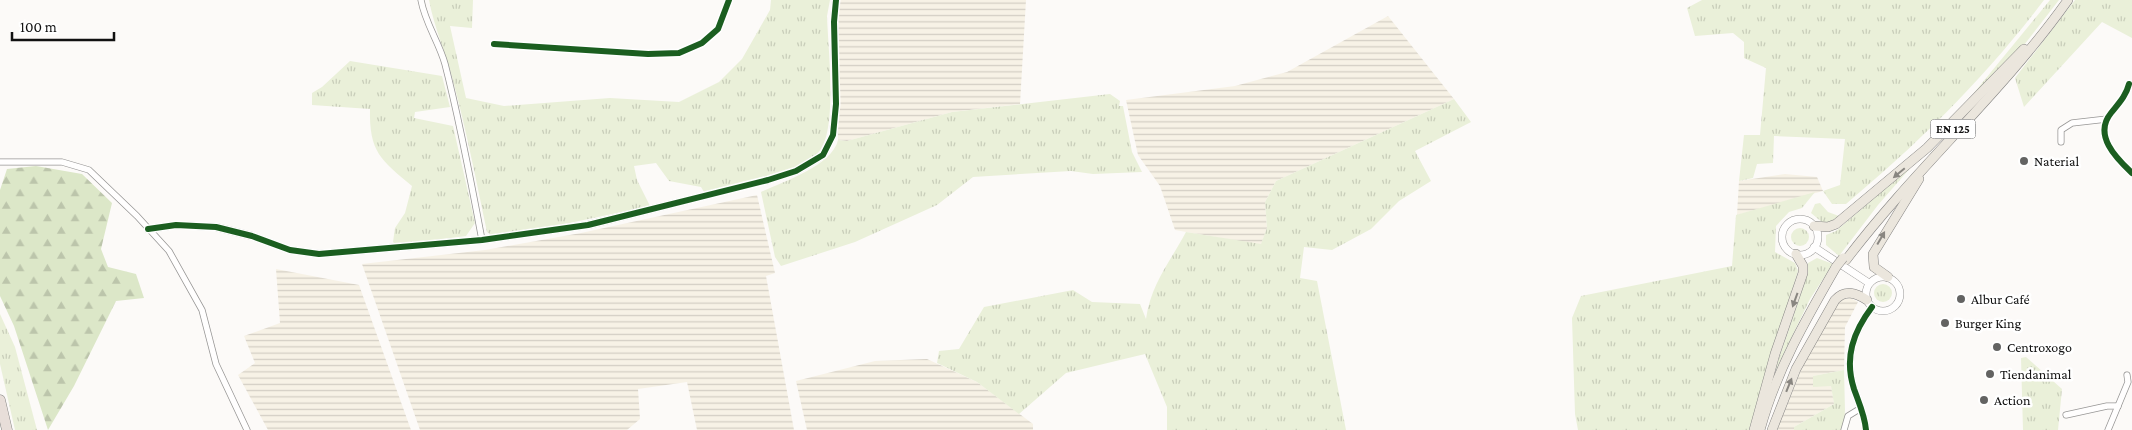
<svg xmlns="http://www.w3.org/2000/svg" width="2132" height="430" font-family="'Crimson Pro',serif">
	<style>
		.farmland { fill: url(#farmland-rules) }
		.grass { fill: url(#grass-tufts) }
		.forest { fill: url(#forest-firs) }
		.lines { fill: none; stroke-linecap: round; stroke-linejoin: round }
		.minor-casing { stroke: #979695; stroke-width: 7 }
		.tertiary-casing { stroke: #979695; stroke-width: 8 }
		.primary-casing { stroke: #848382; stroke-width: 10 }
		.motorway-casing { stroke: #848382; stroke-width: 11 }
		.minor { stroke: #fffefe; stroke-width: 5.5 }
		.tertiary { stroke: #fffefe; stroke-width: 7 }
		.primary { stroke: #ebe6dd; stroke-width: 9 }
		.motorway { stroke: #e8ded9; stroke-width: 10 }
		.primary-bridge-casing { stroke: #848382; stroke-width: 10; stroke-linecap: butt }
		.primary-bridge { stroke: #ebe6dd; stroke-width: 9 }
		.cycleway-casing { stroke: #fff; stroke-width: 9 }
		.cycleway { stroke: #1b5e20; stroke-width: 6 }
		.oneway { fill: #898681 }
		.poi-dot { fill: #636362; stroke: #fff; stroke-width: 2 }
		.labels { text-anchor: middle; stroke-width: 5; stroke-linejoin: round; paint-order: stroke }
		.shield { fill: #fff; stroke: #585858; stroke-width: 1 }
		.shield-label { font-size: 12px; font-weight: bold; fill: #111 }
		.poi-label { font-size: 14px; fill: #111; stroke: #fff; text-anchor: start }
	</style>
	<defs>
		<pattern id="farmland-rules" width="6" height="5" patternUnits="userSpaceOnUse" patternTransform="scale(1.25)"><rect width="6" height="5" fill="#f7f2e6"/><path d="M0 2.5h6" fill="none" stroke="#d3cec4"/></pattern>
		<pattern id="grass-tufts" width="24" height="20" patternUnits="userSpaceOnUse" patternTransform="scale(1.25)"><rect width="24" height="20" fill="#eaf0d9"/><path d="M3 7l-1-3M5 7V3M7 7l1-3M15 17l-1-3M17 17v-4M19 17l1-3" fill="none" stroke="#c8cdb9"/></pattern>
		<pattern id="forest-firs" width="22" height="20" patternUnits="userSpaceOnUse" patternTransform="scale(1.25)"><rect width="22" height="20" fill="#dce7c8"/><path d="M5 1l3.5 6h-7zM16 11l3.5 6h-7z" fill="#bcc5ab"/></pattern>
	</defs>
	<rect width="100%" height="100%" fill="#fcfaf8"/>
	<!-- farmland -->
	<g class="farmland">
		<polygon points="838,0 1026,0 1020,104 952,112 847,141 838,140"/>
		<polygon points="1388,16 1454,99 1276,181 1265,202 1267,228 1261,245 1175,230 1160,186 1138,155 1126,100 1235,86 1287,72"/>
		<polygon points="1785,174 1817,177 1823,191 1737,215 1739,181"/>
		<polygon points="757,195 775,273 766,276 794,430 697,430 687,382 638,389 640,419 627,430 420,430 362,264 485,250 581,233"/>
		<polygon points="276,269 359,285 411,430 268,430 238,375 255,363 244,336 280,323"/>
		<polygon points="1851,298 1858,302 1845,327 1844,370 1813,376 1831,385 1834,404 1794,427 1794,430 1777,430 1808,352 1837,304 1844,299"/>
		<polygon points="927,359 977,382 1033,424 1033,430 807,430 796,381 875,361"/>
	</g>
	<!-- grass -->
	<g class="grass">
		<path d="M429 0H473L472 28 450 26 466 98 504 106 610 98 679 102 719 82 742 59 770 10 771 0H830L827 16C828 47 837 124 821 149 806 172 731 186 704 192L701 187 669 181 656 163 634 166 637 180 650 206 541 229 493 236 487 232C476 180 466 128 452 77 445 51 434 27 429 0Z"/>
		<path d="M1702 0H2044C1987 76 1919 143 1846 204H1832L1823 191 1840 185 1845 139 1774 136 1773 163 1757 164 1753 178 1739 181 1744 135H1760L1766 68 1744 58V42L1733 33 1695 36 1687 8Z"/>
		<polygon points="2050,0 2059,0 2024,45 1973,94"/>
		<polygon points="2075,0 2132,0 2132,38 2102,22 2024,107 2015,78"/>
		<path d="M350 61 442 76 450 107 415 112 414 118 453 126 475 223 466 236 397 245 393 242 395 228 405 213 412 186C381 160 369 152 370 109L312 105V93L322 87Z"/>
		<path d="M1110 94 1120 101 1119 106H1123L1132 152 1142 172 1093 174 1071 171 973 177 937 205 855 242 781 266 775 257 761 192C784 181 832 166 838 140L847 141 952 112Z"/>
		<path d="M1454 99 1471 122 1415 151 1431 181 1399 201 1371 229 1332 250 1304 247 1300 278 1317 281 1346 430H1167V407L1145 354 1066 373 1019 414 977 382 937 363 939 351 959 349 984 307 1073 290 1092 302 1140 304 1146 319C1151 284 1170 262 1186 232L1261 244 1267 228 1265 202 1276 181Z"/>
		<polygon points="1912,166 1878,205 1839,256 1826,245 1826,235 1836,231"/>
		<polygon points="1815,192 1802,208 1789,212 1776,226 1775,252 1795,263 1798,271 1749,430 1578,430 1575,414 1572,318 1581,296 1732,266 1736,215"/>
		<polygon points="1820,203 1828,212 1839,216 1828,224 1823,223 1811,213 1815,204"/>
		<circle cx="1800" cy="237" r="9"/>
		<polygon points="1817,258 1833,264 1810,299 1773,376 1806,279 1808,263"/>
		<circle cx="1883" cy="293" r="9"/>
		<polygon points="0,314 15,347 37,430 15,430 0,364"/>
		<polygon points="2026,357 2062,389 2058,430 2023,430 2021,358"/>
		<polygon points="1844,370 1845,410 1844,430 1794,430 1794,427 1834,404 1831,386 1813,387 1813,376"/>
	</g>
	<!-- forest -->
	<polygon class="forest" points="36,166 82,174 112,203 101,249 108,267 136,274 144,298 116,301 74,386 48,430 14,326 0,296 0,190 7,169"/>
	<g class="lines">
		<defs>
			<g id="minor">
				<path d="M421 0C425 23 439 42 445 64 460 122 471 181 482 240"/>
				<polyline points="494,44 648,54 679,53 702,43 718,29 729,0"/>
				<path d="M2129 84C2126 96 2119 103 2111 113 2093 135 2116 158 2132 173"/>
				<polyline points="2061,142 2061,130 2072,123 2107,119"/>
				<polyline points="0,162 62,162 89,170 137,216 169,251 202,310 216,364 247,430"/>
				<polyline points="2066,415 2107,406 2118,406"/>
				<polyline points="1844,430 1848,416 1861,408"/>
				<polyline points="2108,430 2128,382 2127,375"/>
			</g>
			<g id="tertiary">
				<circle cx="1800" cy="237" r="18"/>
				<polyline points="148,229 176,225 216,227 252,236 290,250 319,254 482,240 588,225 768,180 796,171 823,155 833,135 836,104 834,22 836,0"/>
				<polyline points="1814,247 1869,283"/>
				<circle cx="1883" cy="294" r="17"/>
				<path d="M1866 430C1865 416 1859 403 1854 389 1844 358 1853 332 1872 307"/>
			</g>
			<g id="primary">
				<polyline points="1814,226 1828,227 1836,224 1927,148 2024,49"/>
				<path d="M1846 260C1915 169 2002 93 2068 0"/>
				<polyline points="1888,277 1874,267 1873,254 1919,179"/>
				<polyline points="1754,430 1775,354 1803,273 1803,266 1796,254"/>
				<path d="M1760 430C1776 371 1806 319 1836 267"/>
				<path d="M1772 430 1796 369 1835 300C1845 289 1856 293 1867 300"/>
			</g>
			<polyline id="motorway" points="0,400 7,430"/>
		</defs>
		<!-- minor casing -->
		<use href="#minor" class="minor-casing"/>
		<!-- tertiary casing -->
		<use href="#tertiary" class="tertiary-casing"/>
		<!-- primary casing -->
		<use href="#primary" class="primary-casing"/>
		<!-- motorway casing -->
		<use href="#motorway" class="motorway-casing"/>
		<!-- minor -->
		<use href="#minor" class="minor"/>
		<!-- tertiary -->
		<use href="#tertiary" class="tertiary"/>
		<!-- primary -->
		<use href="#primary" class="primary"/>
		<!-- motorway -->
		<use href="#motorway" class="motorway"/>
		<defs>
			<polyline id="primary-bridge" points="1836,267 1843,258"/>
		</defs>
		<!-- primary-bridge casing -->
		<use href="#primary-bridge" class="primary-bridge-casing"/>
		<!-- primary-bridge -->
		<use href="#primary-bridge" class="primary-bridge"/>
		<defs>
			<g id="cycleway">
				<polyline points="494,44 648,54 679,53 702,43 718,29 729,0"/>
				<path d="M2129 84C2126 96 2119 103 2111 113 2093 135 2116 158 2132 173"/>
				<polyline points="148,229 176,225 216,227 252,236 290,250 319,254 482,240 588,225 768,180 796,171 823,155 833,135 836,104 834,22 836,0"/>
				<path d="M1866 430C1865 416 1859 403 1854 389 1844 358 1853 332 1872 307"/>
			</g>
		</defs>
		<!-- cycleway casing -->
		<use href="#cycleway" class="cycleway-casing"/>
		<!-- cycleway -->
		<use href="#cycleway" class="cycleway"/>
	</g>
	<!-- one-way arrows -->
	<defs><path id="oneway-solid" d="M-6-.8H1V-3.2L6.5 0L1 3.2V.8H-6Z" transform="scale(1.25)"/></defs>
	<g class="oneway">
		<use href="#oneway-solid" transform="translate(1899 173) rotate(140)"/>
		<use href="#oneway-solid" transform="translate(1881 238) rotate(-60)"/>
		<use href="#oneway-solid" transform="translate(1795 300) rotate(110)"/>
		<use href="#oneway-solid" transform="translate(1789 385) rotate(-68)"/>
	</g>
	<!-- markers -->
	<g class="poi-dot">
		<circle cx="2024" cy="161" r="5"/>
		<circle cx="1961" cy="299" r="5"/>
		<circle cx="1945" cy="323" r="5"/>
		<circle cx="1997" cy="347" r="5"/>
		<circle cx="1990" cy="374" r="5"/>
		<circle cx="1984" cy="400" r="5"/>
	</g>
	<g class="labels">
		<!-- shield labels -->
		<rect class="shield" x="1930.5" y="119.5" width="45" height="19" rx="4"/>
		<g class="shield-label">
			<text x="1953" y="133">EN 125</text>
		</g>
		<!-- poi labels -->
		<g class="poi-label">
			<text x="2034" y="166">Naterial</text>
			<text x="1971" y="304">Albur Café</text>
			<text x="1955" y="328">Burger King</text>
			<text x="2007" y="352">Centroxogo</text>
			<text x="2000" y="379">Tiendanimal</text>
			<text x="1994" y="405">Action</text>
		</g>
	</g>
	<!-- scale -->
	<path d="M12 32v8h102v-8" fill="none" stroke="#111111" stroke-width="2.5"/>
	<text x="20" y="32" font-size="15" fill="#111111" stroke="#ffffff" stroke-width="4" paint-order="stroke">100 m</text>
</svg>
